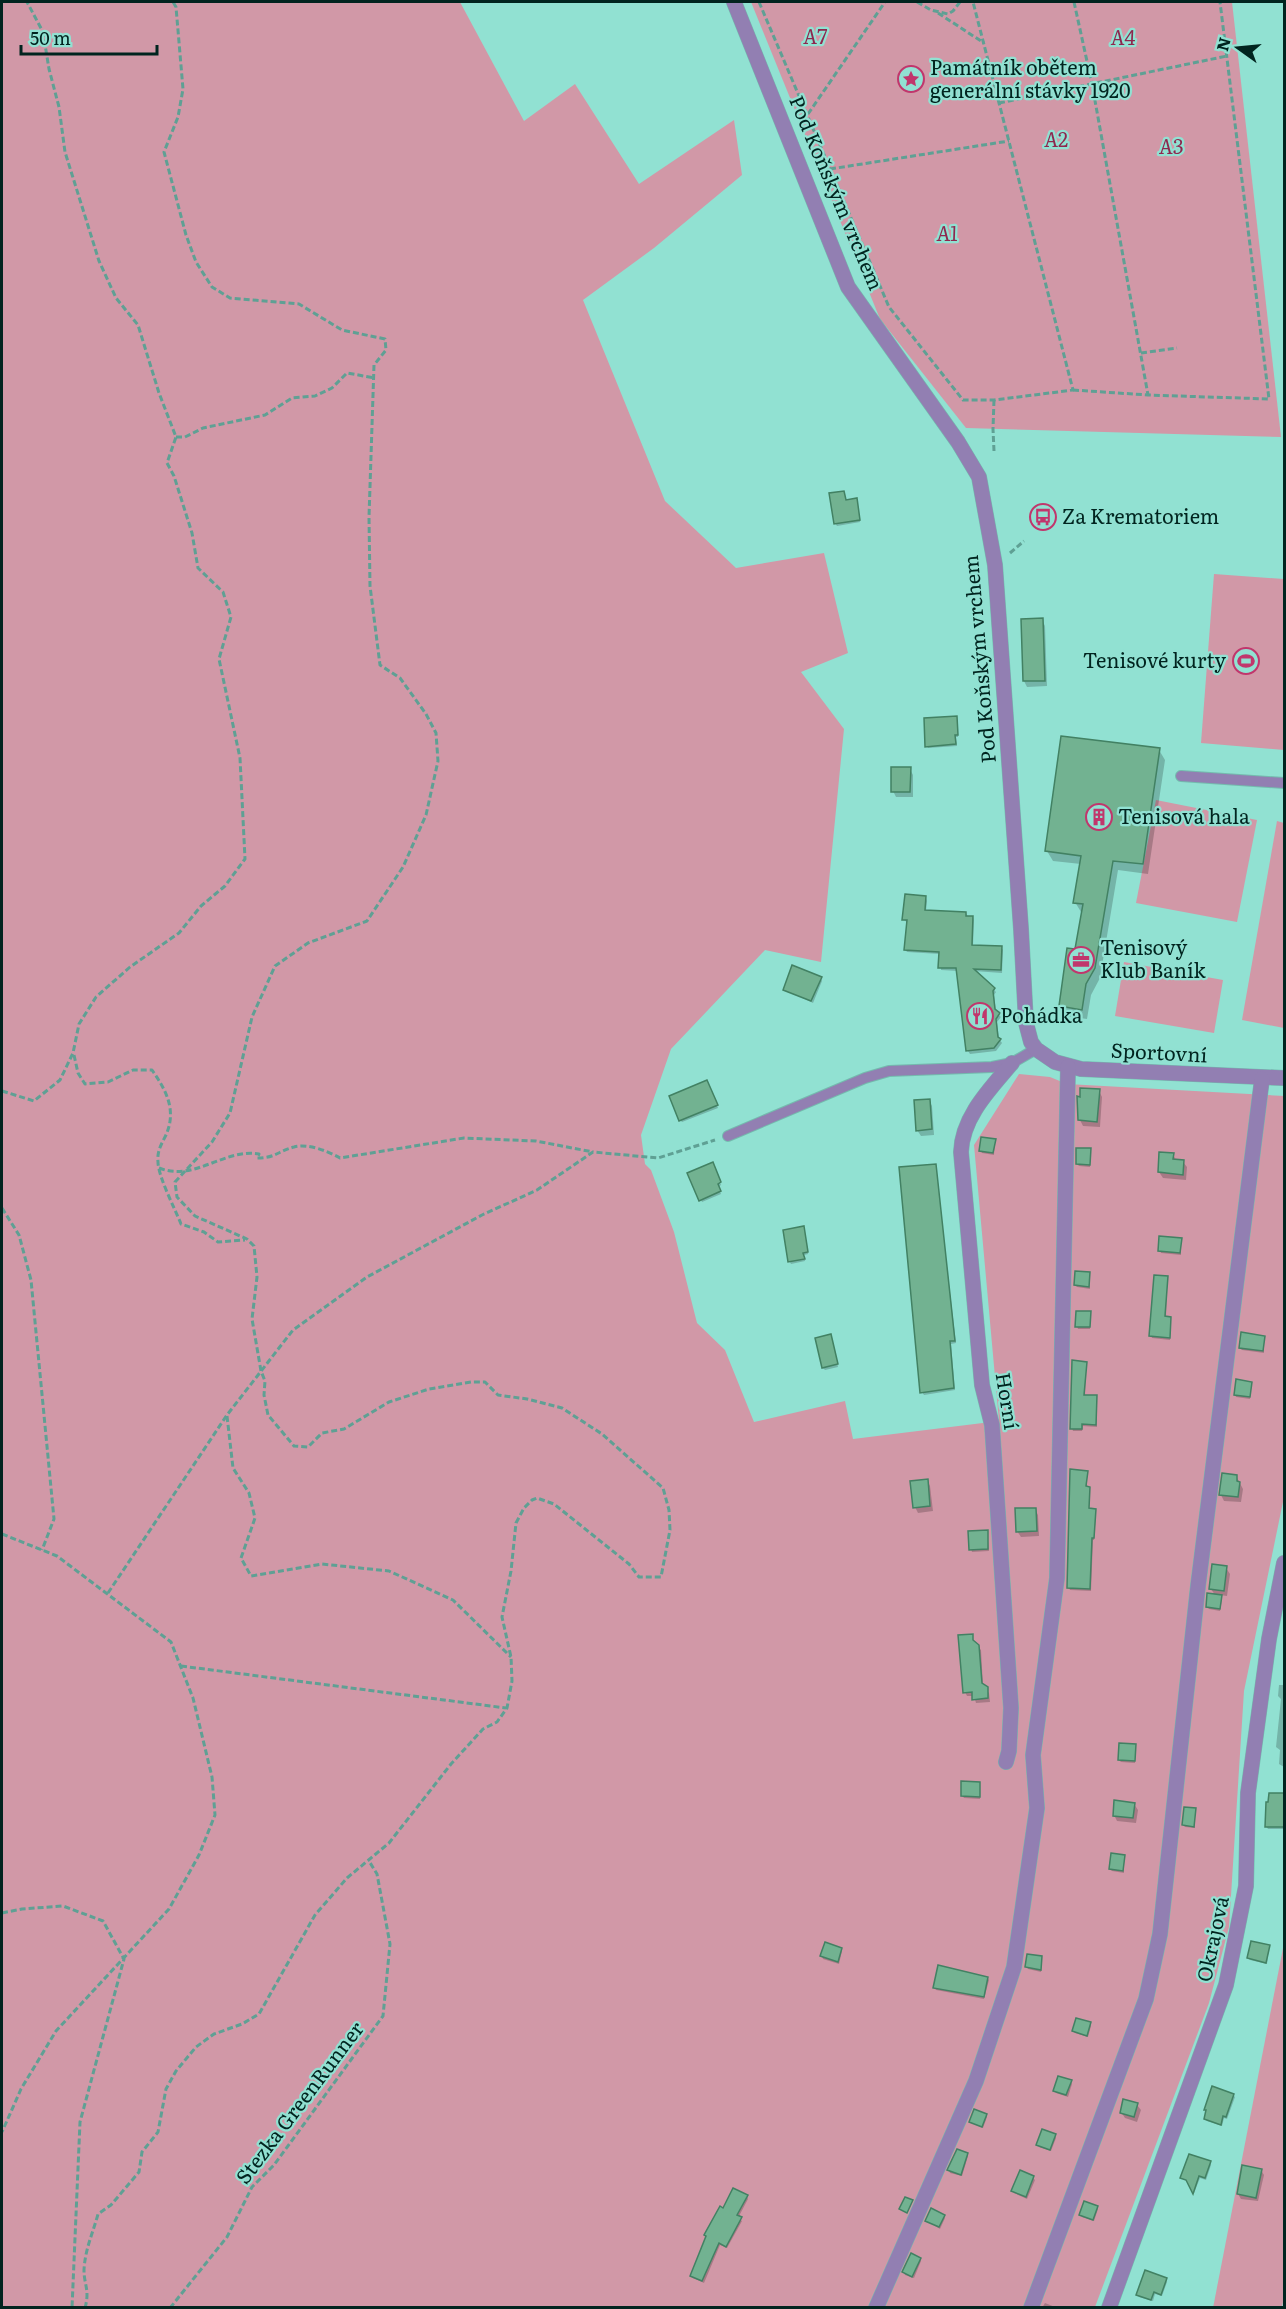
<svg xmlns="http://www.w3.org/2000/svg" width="1286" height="2309" font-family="Literata,serif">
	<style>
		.green { fill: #d198a7 }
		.shadow { fill: #0003 }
		.building { fill: #72b291; stroke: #428163; stroke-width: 1.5 }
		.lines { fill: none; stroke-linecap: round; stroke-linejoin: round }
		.service-casing { stroke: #74bbae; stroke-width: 12 }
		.minor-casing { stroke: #74bbae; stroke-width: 16 }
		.path { stroke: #5fa094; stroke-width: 3; stroke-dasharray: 6 3; stroke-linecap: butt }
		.service { stroke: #927fb2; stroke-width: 10 }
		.minor { stroke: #927fb2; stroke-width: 15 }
		.labels { text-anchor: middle; stroke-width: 4.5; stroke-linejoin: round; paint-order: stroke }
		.park-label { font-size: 20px; font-style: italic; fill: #8e274e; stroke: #91e1d2 }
		.poi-label { font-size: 20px; fill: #01241f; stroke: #91e1d2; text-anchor: start }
		.street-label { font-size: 20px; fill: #01241f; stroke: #91e1d2 }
	</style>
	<rect width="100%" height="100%" fill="#91e1d2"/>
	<!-- green -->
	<g class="green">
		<polygon points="2,2 460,2 524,121 575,84 639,184 734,120 742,175 654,248 583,300 665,501 736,568 824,553 848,653 801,672 844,729 821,962 765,950 671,1049 641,1135 645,1164 651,1170 674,1232 697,1323 725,1350 754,1422 845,1401 853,1439 999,1421 974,1145 1019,1074 1050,1077 1067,1084 1284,1096 1284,1497 1244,1691 1229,1927 1209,2003 1095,2307 2,2308"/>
		<polygon points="751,2 1232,2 1281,437 966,428 880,319"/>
		<polygon points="1214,574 1284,579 1284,750 1201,743"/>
		<polygon points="1156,800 1257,820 1237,922 1136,903"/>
		<polygon points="1277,821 1284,823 1284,1028 1242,1020"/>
		<polygon points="1124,962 1223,980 1214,1033 1115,1016"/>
		<polygon points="1284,1943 1284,2297 1282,2307 1213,2308"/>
	</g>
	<!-- shadow -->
	<g class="shadow">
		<polygon points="846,501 857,502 860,522 837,526 835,523"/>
		<polygon points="1042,620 1045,626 1047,686 1027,687 1024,681"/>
		<polygon points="957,720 958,737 956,737 957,746 928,748 927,746"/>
		<polygon points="1159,750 1165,760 1148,874 1118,870 1100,978 1091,995 1087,1019 1067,1016 1061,1006 1077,951 1083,913 1081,912 1075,902 1081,864 1053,861 1047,851"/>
		<polygon points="910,769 913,775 913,797 896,797 893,791"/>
		<polygon points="926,898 927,901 926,911 966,913 968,917 973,917 974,920 973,946 1001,947 1003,950 1002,973 974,971 996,992 994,995 996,1012 1001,1017 997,1022 999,1039 1002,1043 996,1051 970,1054 968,1051 958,971 941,970 940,954 907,952 905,949 908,923 904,920"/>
		<polygon points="821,979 822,981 813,1003 785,989"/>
		<polygon points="707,1082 718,1108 682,1122 680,1120"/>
		<polygon points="1099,1091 1102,1097 1100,1127 1083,1126 1080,1120"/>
		<polygon points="929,1100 932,1106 934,1135 921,1136 917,1130"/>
		<polygon points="995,1141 994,1155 982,1153 981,1151"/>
		<polygon points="1090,1150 1090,1167 1079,1166 1077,1164"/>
		<polygon points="1173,1155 1177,1161 1183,1162 1187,1167 1186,1180 1163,1178 1159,1172"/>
		<polygon points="712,1164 721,1185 718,1187 721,1194 702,1202 689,1174"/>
		<polygon points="935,1165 956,1343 951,1344 955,1390 924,1395 922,1392"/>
		<polygon points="804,1230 808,1254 804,1255 805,1261 791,1264 790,1262"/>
		<polygon points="1181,1240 1181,1255 1161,1253 1160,1250"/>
		<polygon points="1089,1274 1090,1289 1077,1287 1075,1285"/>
		<polygon points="1167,1278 1166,1318 1171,1321 1170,1340 1152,1338 1151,1336"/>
		<polygon points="1090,1313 1090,1329 1078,1329 1077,1326"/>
		<polygon points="1264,1337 1264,1353 1242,1350 1240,1348"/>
		<polygon points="831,1338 838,1367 825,1370 823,1368"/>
		<polygon points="1086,1363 1085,1397 1096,1397 1097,1399 1097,1427 1083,1426 1082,1431 1073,1431 1072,1428"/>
		<polygon points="1251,1383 1250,1399 1236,1397 1235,1394"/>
		<polygon points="1087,1473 1087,1488 1090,1491 1089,1510 1095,1510 1096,1513 1094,1540 1093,1540 1091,1591 1070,1590 1069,1588"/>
		<polygon points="1236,1476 1243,1489 1241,1502 1224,1501 1221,1495"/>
		<polygon points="927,1480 930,1486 933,1511 918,1513 915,1507"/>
		<polygon points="1035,1509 1038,1515 1039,1536 1021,1537 1017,1531"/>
		<polygon points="987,1531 989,1551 972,1552 971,1549"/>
		<polygon points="1226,1568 1230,1574 1227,1596 1220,1595 1222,1599 1220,1611 1209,1609 1207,1606 1215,1595 1211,1589"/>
		<polygon points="972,1636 974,1643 981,1650 983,1686 989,1693 990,1702 976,1703 974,1696 967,1696 965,1692"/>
		<polygon points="1279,1685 1284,1685 1284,1767 1279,1764 1280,1750 1276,1747 1281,1699 1278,1696"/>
		<polygon points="1135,1745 1135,1763 1121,1762 1119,1760"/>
		<polygon points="979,1783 980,1799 964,1798 962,1795"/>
		<polygon points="1270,1795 1284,1795 1284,1829 1268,1829 1266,1826"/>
		<polygon points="1134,1804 1138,1810 1136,1823 1117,1821 1114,1815"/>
		<polygon points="1195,1810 1195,1828 1185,1827 1183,1825"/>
		<polygon points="1124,1856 1124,1873 1112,1871 1110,1869"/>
		<polygon points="1269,1947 1267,1964 1250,1960 1248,1958"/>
		<polygon points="841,1949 842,1951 839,1964 823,1959 822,1956"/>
		<polygon points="1042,1958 1041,1972 1028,1969 1027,1967"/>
		<polygon points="987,1978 989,1980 984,1999 936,1990 935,1988"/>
		<polygon points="1090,2023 1091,2026 1088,2037 1075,2033 1073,2031"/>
		<polygon points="1071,2082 1072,2084 1068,2097 1056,2093 1054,2090"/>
		<polygon points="1233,2095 1235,2097 1227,2119 1224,2118 1222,2126 1207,2121 1205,2119"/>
		<polygon points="1137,2105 1141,2110 1137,2122 1125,2118 1121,2112"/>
		<polygon points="986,2115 987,2117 983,2128 970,2122"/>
		<polygon points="1055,2136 1056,2138 1051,2151 1039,2147 1038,2144"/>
		<polygon points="967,2154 968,2156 962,2176 950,2173 949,2170"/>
		<polygon points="1210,2163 1211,2165 1206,2180 1200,2178 1194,2193 1189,2182 1182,2178"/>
		<polygon points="1261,2170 1264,2175 1258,2201 1241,2199 1238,2194"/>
		<polygon points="1033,2178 1035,2180 1027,2199 1014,2193 1013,2191"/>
		<polygon points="747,2196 748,2199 738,2218 742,2221 727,2248 720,2245 704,2283 693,2278 691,2275 724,2210"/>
		<polygon points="1097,2207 1098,2209 1094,2221 1082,2217 1081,2215"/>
		<polygon points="943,2216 945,2218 940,2229 927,2221"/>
		<polygon points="920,2259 921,2261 914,2278 905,2275 904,2272"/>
		<polygon points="1166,2279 1167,2282 1162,2296 1155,2294 1153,2301 1139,2297 1137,2294"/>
		<polygon points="1045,2303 1055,2307 1055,2308 1042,2308"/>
	</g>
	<!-- building -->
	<g class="building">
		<polygon points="844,491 846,500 857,498 860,520 834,524 829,493"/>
		<polygon points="1043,618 1045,681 1023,681 1021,619"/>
		<polygon points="957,716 958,735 955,735 956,744 925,747 924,718"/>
		<polygon points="1061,736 1160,748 1143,864 1113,861 1095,968 1086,984 1082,1010 1059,1006 1067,948 1075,949 1083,904 1073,903 1081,856 1045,851"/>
		<polygon points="891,767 911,767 910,792 891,792"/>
		<polygon points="905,894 926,896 925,910 966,912 966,916 973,916 972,945 1002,946 1001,970 974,969 995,988 993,991 995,1009 1000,1013 996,1019 998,1037 1001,1039 994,1048 966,1051 956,968 938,968 939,952 904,950 907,920 902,920"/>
		<polygon points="792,965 822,977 811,1001 783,990"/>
		<polygon points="707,1080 718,1105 679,1121 669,1096"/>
		<polygon points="1080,1088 1100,1089 1097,1122 1078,1120 1077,1096 1080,1097"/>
		<polygon points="930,1099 932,1129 916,1131 914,1100"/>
		<polygon points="981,1137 996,1139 993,1153 979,1151"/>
		<polygon points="1076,1148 1091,1148 1090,1165 1076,1164"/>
		<polygon points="1159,1152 1174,1153 1173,1159 1184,1160 1183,1175 1158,1172"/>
		<polygon points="713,1162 721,1182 718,1184 721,1191 699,1201 687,1173"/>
		<polygon points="936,1164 955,1341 950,1341 954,1388 920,1393 899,1167"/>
		<polygon points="804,1226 808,1252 803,1253 805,1259 788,1262 783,1230"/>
		<polygon points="1159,1236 1182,1238 1180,1253 1158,1251"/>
		<polygon points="1075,1271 1090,1272 1089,1287 1074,1285"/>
		<polygon points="1154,1275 1168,1276 1165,1316 1171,1317 1170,1338 1149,1336"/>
		<polygon points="1076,1311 1091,1311 1090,1327 1075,1327"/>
		<polygon points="1241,1332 1265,1336 1263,1351 1239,1348"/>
		<polygon points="831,1334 838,1364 822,1368 815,1338"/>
		<polygon points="1072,1360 1087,1362 1084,1395 1097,1395 1096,1425 1082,1424 1082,1429 1070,1429"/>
		<polygon points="1236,1379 1252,1382 1250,1397 1234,1395"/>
		<polygon points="1070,1469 1088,1471 1086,1486 1090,1487 1089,1508 1096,1509 1094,1538 1092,1538 1090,1589 1067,1588"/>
		<polygon points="1222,1473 1237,1475 1237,1481 1240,1482 1238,1497 1219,1495"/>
		<polygon points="928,1479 930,1506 913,1508 910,1481"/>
		<polygon points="1015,1508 1036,1508 1037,1531 1016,1532"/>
		<polygon points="988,1530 988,1549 969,1550 968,1531"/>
		<polygon points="1212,1564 1227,1566 1224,1591 1209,1589"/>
		<polygon points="1207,1593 1222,1595 1220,1609 1206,1607"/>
		<polygon points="973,1634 973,1640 979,1645 982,1683 988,1687 988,1698 972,1700 972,1692 963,1693 958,1635"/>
		<polygon points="1119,1743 1136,1744 1135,1761 1118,1760"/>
		<polygon points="961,1781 980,1782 980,1797 961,1796"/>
		<polygon points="1269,1793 1284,1793 1284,1827 1265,1827 1266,1802 1268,1802"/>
		<polygon points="1114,1800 1135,1803 1133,1818 1113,1816"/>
		<polygon points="1184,1807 1196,1808 1194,1827 1182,1825"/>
		<polygon points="1111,1853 1125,1855 1123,1871 1109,1869"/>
		<polygon points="1251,1941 1270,1945 1266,1963 1247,1958"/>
		<polygon points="825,1942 842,1948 838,1962 820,1956"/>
		<polygon points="1027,1954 1042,1956 1041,1970 1025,1967"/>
		<polygon points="938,1965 988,1977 984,1997 933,1988"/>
		<polygon points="1076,2018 1091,2022 1087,2036 1072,2031"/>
		<polygon points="1058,2076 1072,2080 1066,2095 1053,2091"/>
		<polygon points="1212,2086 1234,2094 1226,2117 1223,2116 1221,2125 1204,2119 1206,2110 1204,2110"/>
		<polygon points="1123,2099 1138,2103 1134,2117 1120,2113"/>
		<polygon points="974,2109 987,2114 982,2127 969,2122"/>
		<polygon points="1042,2129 1056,2134 1050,2150 1036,2145"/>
		<polygon points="957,2149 968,2153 961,2175 947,2170"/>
		<polygon points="1189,2154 1211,2161 1205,2178 1199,2176 1193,2194 1186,2180 1180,2178"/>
		<polygon points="1242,2165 1262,2169 1256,2198 1237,2194"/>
		<polygon points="1020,2170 1034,2176 1026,2197 1011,2191"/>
		<polygon points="733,2188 748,2195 737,2215 742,2217 726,2247 719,2243 702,2281 690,2276 706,2236 704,2235 720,2206 723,2208"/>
		<polygon points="905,2197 913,2200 907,2213 899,2209"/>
		<polygon points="1084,2201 1098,2206 1093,2220 1079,2215"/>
		<polygon points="931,2208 945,2215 939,2227 925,2221"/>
		<polygon points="911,2253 921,2258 912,2277 902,2272"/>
		<polygon points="1145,2270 1167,2278 1161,2295 1154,2292 1151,2300 1136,2295"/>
	</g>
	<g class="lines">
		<defs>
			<g id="service">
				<polyline points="1181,776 1284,783"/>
				<polyline points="728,1136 865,1078 889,1071 992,1067 1012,1063 1036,1049"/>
			</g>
			<g id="minor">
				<polyline points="734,2 848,287 958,442 979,477 995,565 1021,929 1026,1023 1031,1042 1036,1049 1055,1062 1081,1069 1284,1078"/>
				<path d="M1006 1762 1009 1751 1011 1708 992 1425 982 1385 961 1152C962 1117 990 1089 1012 1063"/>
				<polyline points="876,2308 976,2081 1014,1967 1037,1808 1033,1755 1057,1578 1068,1067"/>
				<polyline points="1031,2308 1146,1999 1160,1934 1198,1586 1262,1079"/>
				<polyline points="1109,2308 1226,1985 1246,1886 1248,1793 1269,1639 1284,1563"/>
			</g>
		</defs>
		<!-- service casing -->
		<use href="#service" class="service-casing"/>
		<!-- minor casing -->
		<use href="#minor" class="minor-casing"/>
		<!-- path -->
		<g class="path">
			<polyline points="759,2 889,307 963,400 994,400 1073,390 973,2"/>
			<polyline points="917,2 931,10 948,14 953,11 960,2"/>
			<polyline points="1074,2 1092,84 1148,395"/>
			<polyline points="938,13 984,43"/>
			<polyline points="999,103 1227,56"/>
			<polyline points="808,114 885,2"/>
			<polyline points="830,169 1009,141"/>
			<polyline points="1141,353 1177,348"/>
			<polyline points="1073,390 1148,395 1269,399 1220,2"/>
			<polyline points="994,400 993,429 994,451"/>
			<polyline points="176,437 185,437 203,428 265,415 292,398 315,396 332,388 347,373 375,378"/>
			<polyline points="1010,553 1024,541"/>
			<path d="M74 1055 78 1073 85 1084 108 1082 133 1070H152C166 1090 177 1110 166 1135 161 1145 157 1151 158 1162 158 1176 175 1209 181 1224L204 1232 218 1242 245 1240"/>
			<polyline points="2,1091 34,1101 60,1080 73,1053 79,1024 96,997 130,967 179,933 201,906 225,886 245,859 240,758 219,659 231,617 223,592 198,568 192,533 174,476 167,463 176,437 159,393 138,325 116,298 99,261 65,152 59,107 49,69 43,32 27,2"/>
			<path d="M159 1168C195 1182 224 1148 259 1154L257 1158C276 1158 278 1151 294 1147 307 1143 328 1151 340 1158L464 1138 536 1141 593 1152"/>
			<polyline points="2,1208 19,1235 31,1280 54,1519 42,1550"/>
			<polyline points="227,1416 233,1468 249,1493 255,1518 241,1558 251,1576 322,1564 389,1571 453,1600 511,1657"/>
			<polyline points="2,1534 57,1556 171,1642 193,1698 212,1777 215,1815 199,1855 169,1909 56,2031 21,2089 2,2132"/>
			<polyline points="108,1593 227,1415 293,1330 367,1277 482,1215 537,1190 593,1152 658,1158 715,1140"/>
			<polyline points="181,1666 506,1708"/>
			<polyline points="2,1913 22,1909 63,1906 103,1921 124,1959 80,2122 72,2308"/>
			<path d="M85 2308C90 2290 84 2285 84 2270 85 2249 93 2233 98 2214L111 2205 139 2172 142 2152 158 2132 166 2089 176 2071 196 2047 214 2034 242 2024 259 2014 315 1915 347 1878 389 1843 451 1764 483 1729 497 1722 507 1708 512 1681 511 1657 502 1617 511 1571 516 1523 524 1508 532 1500 537 1498 554 1504 629 1564 639 1577H661L670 1530 669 1510 663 1488 602 1434 562 1408 527 1399 498 1395 485 1382H471L429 1389 389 1402 344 1429 322 1433 308 1447 294 1446 268 1415 264 1395 265 1381 261 1371 252 1319 257 1277 254 1246 247 1239 195 1216 177 1197 175 1182 212 1142 230 1113 252 1017 275 966 308 943 367 921 403 867 426 815 438 761 436 733 426 714 400 678 380 665 370 586 369 517 374 365 386 350 385 339 342 330 299 304 230 298 212 287 196 262 186 235 164 152 178 117 183 89 176 7 173 2"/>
			<polyline points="170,2308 227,2237 252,2187 274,2165 383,2016 390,1944 377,1874 369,1861"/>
		</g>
		<!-- service -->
		<use href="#service" class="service"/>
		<!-- minor -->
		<use href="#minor" class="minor"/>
	</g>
	<!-- icons -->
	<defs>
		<symbol id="sight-ring" viewBox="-11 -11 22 22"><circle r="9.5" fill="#91e1d2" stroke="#c1366c" stroke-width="1.5"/><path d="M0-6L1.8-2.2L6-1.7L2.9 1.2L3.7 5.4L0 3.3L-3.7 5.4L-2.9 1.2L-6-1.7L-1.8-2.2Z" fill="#c1366c"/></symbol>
		<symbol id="bus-ring" viewBox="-11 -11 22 22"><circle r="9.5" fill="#91e1d2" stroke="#c1366c" stroke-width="1.5"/><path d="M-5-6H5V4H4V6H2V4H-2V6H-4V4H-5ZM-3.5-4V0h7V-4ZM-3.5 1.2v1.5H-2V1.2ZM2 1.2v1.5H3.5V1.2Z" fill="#c1366c"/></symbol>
		<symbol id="stadium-ring" viewBox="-11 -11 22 22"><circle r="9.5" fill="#91e1d2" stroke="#c1366c" stroke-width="1.5"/><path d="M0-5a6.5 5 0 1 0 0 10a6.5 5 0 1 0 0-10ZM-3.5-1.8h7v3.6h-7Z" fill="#c1366c"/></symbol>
		<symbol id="building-ring" viewBox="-11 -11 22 22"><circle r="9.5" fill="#91e1d2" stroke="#c1366c" stroke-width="1.5"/><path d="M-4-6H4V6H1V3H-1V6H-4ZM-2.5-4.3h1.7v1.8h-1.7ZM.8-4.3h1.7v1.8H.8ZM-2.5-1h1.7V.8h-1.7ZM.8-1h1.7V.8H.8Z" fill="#c1366c"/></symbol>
		<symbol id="office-ring" viewBox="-11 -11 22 22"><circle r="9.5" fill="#91e1d2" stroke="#c1366c" stroke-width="1.5"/><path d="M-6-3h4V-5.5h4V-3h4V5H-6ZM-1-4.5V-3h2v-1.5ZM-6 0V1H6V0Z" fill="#c1366c"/></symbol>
		<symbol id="restaurant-ring" viewBox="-11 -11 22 22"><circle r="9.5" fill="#91e1d2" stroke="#c1366c" stroke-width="1.5"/><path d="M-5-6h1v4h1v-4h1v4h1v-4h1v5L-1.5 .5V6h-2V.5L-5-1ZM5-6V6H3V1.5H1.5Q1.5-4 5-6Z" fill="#c1366c"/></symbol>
	</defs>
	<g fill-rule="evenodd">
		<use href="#sight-ring" x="896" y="64" width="30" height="30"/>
		<use href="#bus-ring" x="1028" y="502" width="30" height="30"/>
		<use href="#stadium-ring" x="1231" y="646" width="30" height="30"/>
		<use href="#building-ring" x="1084" y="802" width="30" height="30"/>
		<use href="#office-ring" x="1066" y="945" width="30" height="30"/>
		<use href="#restaurant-ring" x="965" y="1001" width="30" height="30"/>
	</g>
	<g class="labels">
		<!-- park labels -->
		<g class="park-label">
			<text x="815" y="44">A7</text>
			<text x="1123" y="45">A4</text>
			<text x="1056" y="147">A2</text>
			<text x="1171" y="154">A3</text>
			<text x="947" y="241">A1</text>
		</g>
		<!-- poi labels -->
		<g class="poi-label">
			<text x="930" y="75">Památník obětem<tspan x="930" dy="23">generální stávky 1920</tspan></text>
			<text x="1062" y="524">Za Krematoriem</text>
			<text x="1226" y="668" text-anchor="end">Tenisové kurty</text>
			<text x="1118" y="824">Tenisová hala</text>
			<text x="1100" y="955">Tenisový<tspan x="1100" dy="23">Klub Baník</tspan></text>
			<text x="1000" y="1023">Pohádka</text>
		</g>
		<!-- street labels -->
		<g class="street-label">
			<text transform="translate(836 193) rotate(67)" y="7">Pod Koňským vrchem</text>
			<text transform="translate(980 659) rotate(-95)" y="7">Pod Koňským vrchem</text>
			<text transform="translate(1159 1053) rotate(3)" y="7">Sportovní</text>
			<text transform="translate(1007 1401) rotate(81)" y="7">Horní</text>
			<text transform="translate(1213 1939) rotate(-78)" y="7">Okrajová</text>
			<text transform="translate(300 2103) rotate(-53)" y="7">Stezka GreenRunner</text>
		</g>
	</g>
	<!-- border -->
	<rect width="1286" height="2309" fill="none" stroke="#01241f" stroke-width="6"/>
	<!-- north arrow -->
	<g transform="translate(1238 48) rotate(285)" stroke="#91e1d2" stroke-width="4.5" paint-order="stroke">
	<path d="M0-4.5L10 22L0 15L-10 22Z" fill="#01241f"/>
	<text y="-9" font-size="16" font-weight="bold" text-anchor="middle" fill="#01241f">N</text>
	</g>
	<!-- scale -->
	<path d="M21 45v9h136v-9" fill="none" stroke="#01241f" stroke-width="3"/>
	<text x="30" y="45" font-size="18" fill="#01241f" stroke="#91e1d2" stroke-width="4.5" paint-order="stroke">50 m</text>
</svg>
